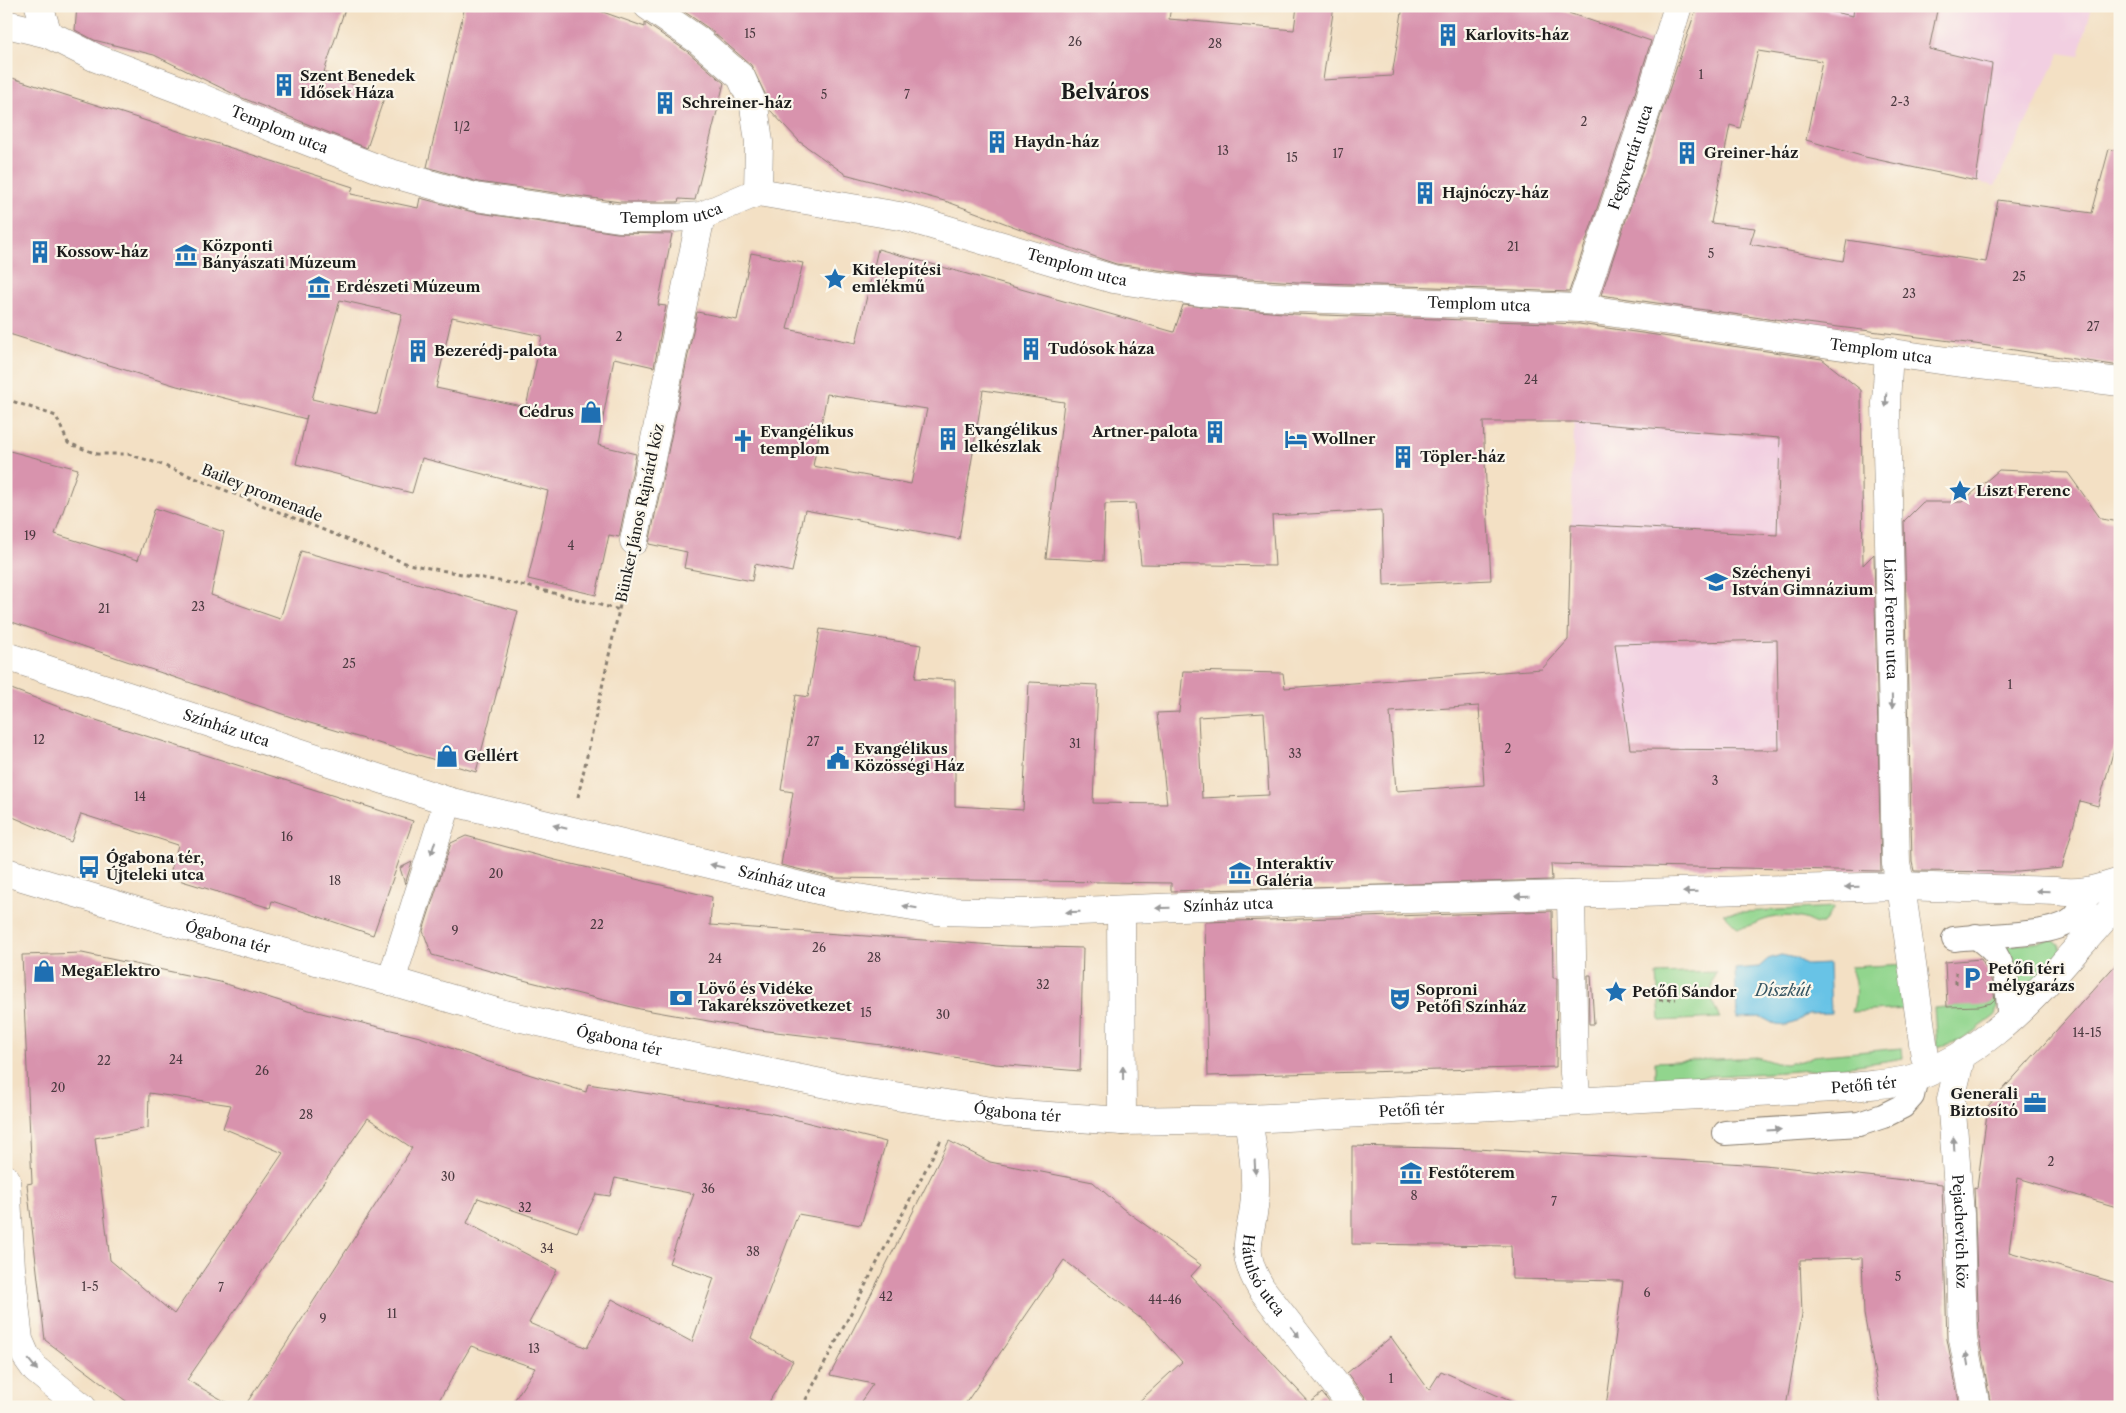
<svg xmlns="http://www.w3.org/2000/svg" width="2126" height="1413" font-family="'Libre Caslon Text',serif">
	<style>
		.built { fill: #f2cfe1 }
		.green { fill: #91d58d; stroke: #567854 }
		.water { fill: #68c3e6; stroke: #427081 }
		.building { fill: #d893ad; fill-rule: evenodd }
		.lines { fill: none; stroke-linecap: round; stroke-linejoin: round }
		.lane-casing { stroke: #887e70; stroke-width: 26 }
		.street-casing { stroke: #887e70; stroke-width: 29 }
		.secondary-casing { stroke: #887e70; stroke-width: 29 }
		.path { stroke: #887e70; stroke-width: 3; stroke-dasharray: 4 4; stroke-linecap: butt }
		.lane { stroke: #fff; stroke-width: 24 }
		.street { stroke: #fff; stroke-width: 28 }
		.secondary { stroke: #fff; stroke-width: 28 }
		.oneway { fill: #999 }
		.labels { text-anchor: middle; stroke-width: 4.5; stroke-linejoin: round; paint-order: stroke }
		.number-label { font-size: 12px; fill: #4b3a40 }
		.poi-label { font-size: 15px; font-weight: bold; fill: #1c1c1c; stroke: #fbf7ec; text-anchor: start }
		.street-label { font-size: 15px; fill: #1c1c1c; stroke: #fbf7ec }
		.water-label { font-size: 16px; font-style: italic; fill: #375663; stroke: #fbf7ec }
		.district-label { font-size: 20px; font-weight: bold; fill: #1c1c1c; stroke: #fbf7ec }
	</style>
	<rect width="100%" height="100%" fill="#fbf7ec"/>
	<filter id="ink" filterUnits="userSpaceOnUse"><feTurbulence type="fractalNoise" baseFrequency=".02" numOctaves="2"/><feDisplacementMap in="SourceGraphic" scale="10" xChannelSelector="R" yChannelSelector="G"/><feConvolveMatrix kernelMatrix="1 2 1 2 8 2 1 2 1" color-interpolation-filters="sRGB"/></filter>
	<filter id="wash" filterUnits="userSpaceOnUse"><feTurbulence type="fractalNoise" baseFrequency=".0096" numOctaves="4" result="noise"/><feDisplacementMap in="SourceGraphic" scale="20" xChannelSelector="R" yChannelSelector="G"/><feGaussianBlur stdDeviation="1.12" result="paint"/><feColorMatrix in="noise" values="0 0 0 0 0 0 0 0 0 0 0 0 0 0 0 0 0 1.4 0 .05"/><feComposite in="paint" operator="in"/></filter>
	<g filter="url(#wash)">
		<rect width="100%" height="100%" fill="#f3e0c4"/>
		<!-- built -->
		<g class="built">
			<polygon points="1696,6 2092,6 2079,56 2060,53 1995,186 1865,157 1806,140 1825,44 1696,9"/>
			<polygon points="1587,338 1840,373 1861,390 1868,871 1571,865 1566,809 1574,422"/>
		</g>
		<!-- green -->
		<g class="green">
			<path d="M1834 907 1823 924C1814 925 1811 921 1804 919 1796 916 1785 916 1776 917 1762 919 1751 927 1738 928L1723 913Z"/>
			<polygon points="2053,939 2059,944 2062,954 2017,999 2000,947"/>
			<path d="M1907 964 1908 1009 1852 1012C1857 997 1857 981 1850 967Z"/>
			<path d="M1716 972C1709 988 1711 1003 1720 1018L1660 1021 1657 974Z"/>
			<polygon points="1999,995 1995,1016 1962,1040 1937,1047 1934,1008 1990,1003"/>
			<path d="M1902 1048 1903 1058C1822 1073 1737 1074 1655 1079V1062L1757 1057 1776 1063 1786 1064 1805 1060 1813 1056Z"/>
		</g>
		<!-- water -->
		<polygon class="water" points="1781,955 1795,958 1807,965 1829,964 1831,1013 1808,1014 1796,1022 1785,1026 1776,1025 1761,1017 1737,1018 1735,969 1759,967 1768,959"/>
		<g id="blocks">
			<!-- building -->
			<g class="building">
				<polygon points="77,6 346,6 324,72 384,98 367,148 240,97 154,55 94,40 75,30"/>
				<polygon points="465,6 586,6 645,27 645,23 688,52 724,83 695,200 679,199 678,202 620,202 478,182 427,167"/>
				<polygon points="676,6 1171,6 1169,19 1294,30 1297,6 1334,6 1323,80 1392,76 1403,6 1548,6 1651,41 1628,116 1569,292 1297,282 1202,276 1116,264 1101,259 948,202 845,174 800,142 770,110 768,100 751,65 708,28"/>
				<polygon points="1697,6 1804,6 1853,16 1854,6 1938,6 1929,49 1992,64 1976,181 1865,157 1806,140 1822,61 1758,51 1740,128 1730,125 1711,223 1755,228 1750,244 1843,261 1847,240 1986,262 1998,200 2092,213 2109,149 2120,151 2120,366 1975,344 1774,319 1775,320 1601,295"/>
				<path d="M6 76 353 187 351 194 418 208 420 198 473 212 617 233 672 234 658 305 666 306 654 367 614 358 598 445 636 454 619 537 609 535 596 595 528 579 548 491 422 458 412 493 296 464 307 415 306 419 177 386 6 333ZM340 300 402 314 377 414 312 399ZM452 317 542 336 526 407 436 388Z"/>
				<path d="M878 249 1174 332 1183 305 1295 314 1579 324 1822 359 1861 390 1863 565 1874 554 1881 871 1551 864 1552 880 1171 891V883L835 878 781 865 793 792 781 790 796 695 808 697 820 629 921 645 915 678 955 680V806L1023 810 1029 682 1098 685 1093 803 1167 804 1157 713 1179 712 1183 671 1283 673 1285 688 1542 669 1568 640 1571 524 1777 535 1780 438 1574 422H1483L1491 580 1384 585 1382 510 1272 516 1275 566 1141 564 1135 503 1105 504 1103 561 1046 558 1064 402 983 390 959 539 805 510 792 572 755 564 752 581 684 568 687 552 649 544 697 312 737 320 751 253 803 263 787 329 856 343ZM827 394 927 409 911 484 813 466ZM1777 640 1779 750 1630 749 1615 644ZM1479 706 1484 785 1396 791 1390 712ZM1264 713 1269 795 1202 798 1198 717Z"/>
				<polygon points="6,450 78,469 55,534 138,560 155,508 224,532 211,595 280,619 301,551 518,611 476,772 300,720 6,620"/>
				<polygon points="1999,470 2068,473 2101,519 2120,522 2120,728 2098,806 2080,801 2062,868 2018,872 1914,871 1912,862 1904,521 1923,502 1962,502"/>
				<polygon points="6,687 80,715 413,821 373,935 272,901 270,908 169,877 178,845 81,814 71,842 6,814"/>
				<polygon points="466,836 555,860 712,897 710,925 1008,946 1083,948 1080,1071 995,1064 882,1045 760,1030 640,1009 519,979 432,955 423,931 451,843"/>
				<polygon points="412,862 405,884 400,868"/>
				<polygon points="1552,911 1553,978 1557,978 1556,1067 1208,1076 1205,922"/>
				<path d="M82 953 220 982 305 1009 420 1037 486 1061 586 1092 588 1084 769 1113 886 1142 861 1225 798 1214 751 1338 793 1361 766 1407H510L535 1368 471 1346 435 1407H244L286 1344 412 1148 368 1118 187 1380 235 1407H134L45 1340 27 1184 32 1183 22 955ZM149 1093 231 1105 223 1128 283 1153 174 1314 110 1260 95 1138 148 1128ZM615 1178 694 1194 669 1263 714 1278 692 1342 612 1299 587 1348 529 1323 557 1270 467 1223 478 1198 577 1232 596 1194 610 1196Z"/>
				<polygon points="1981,959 1990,975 1995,999 1991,1003 1979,1006 1947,1007 1945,962"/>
				<polygon points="2120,960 2120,1208 2018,1178 2009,1252 2120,1284 2120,1407 1991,1407 1979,1337 1974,1187 1977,1188 1988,1106"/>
				<polygon points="1588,975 1591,975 1594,1024 1589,1024"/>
				<polygon points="949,1141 990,1162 1093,1182 1122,1208 1201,1265 1191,1276 1310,1403 1322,1393 1333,1407 1133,1407 1182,1362 1148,1324 1064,1260 963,1407 857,1407 873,1384 830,1375"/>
				<polygon points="1352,1146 1476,1149 1764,1165 1942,1184 1947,1339 1960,1407 1881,1407 1864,1314 1862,1258 1800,1260 1802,1314 1786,1407 1606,1407 1623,1281 1512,1279 1511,1246 1352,1244"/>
				<polygon points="1391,1337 1429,1390 1441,1371 1524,1407 1368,1407 1365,1397 1347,1373"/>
			</g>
		</g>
	</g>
	<g filter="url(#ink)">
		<use href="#blocks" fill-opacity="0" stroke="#887e70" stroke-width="1"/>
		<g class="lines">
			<defs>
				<g id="lane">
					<path d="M1976 936C1982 942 1992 948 1996 955 2008 974 2009 999 2009 1021"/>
					<path d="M1954 939C1984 935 2050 937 2072 920 2080 914 2086 899 2091 891"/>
					<polyline points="1725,1133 1859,1124 1883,1116 1903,1106 1912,1096 1916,1077"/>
				</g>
				<g id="street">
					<path id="s1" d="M39 6 48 34 96 58 197 96 268 126 387 172 475 197 619 218H673L701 216 758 192 905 217 1113 279 1200 292 1296 298 1580 308 1947 361 2120 382"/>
					<polyline points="648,6 698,40 741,77 754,106 759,142 758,192"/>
					<polyline points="6,24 48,34"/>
					<path id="s2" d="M1580 308 1643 121 1678 6"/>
					<path id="s3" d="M1889 351 1886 403 1896 864 1901 886 1925 1057"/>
					<polyline points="634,541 701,216"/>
					<path id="s4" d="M6 656 448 801 834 894 937 911 1028 913 1334 901 1901 886 2056 891C2080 895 2097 889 2120 882"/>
					<polyline points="1571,895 1574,1073 1577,1101"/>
					<polyline points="1121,910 1122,1121"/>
					<polyline points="391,981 448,801"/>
					<path id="s5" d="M1961 1057 1951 1099 1960 1214 1963 1339 1976 1407"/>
					<path id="s6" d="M1248 1119C1252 1144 1256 1167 1255 1192 1255 1234 1235 1245 1261 1288L1353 1407"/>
					<polyline points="6,1179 11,1268 19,1340 26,1356 36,1370 82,1407"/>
				</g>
				<g id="secondary">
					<path id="s7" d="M6 872 200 930 391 981 496 1012 653 1049 856 1090 1005 1113 1122 1121 1248 1119 1853 1087C1874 1084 1898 1084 1917 1077 1977 1054 2018 1015 2060 968 2080 945 2101 923 2120 899"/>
				</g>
			</defs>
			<!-- lane casing -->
			<use href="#lane" class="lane-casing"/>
			<!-- street casing -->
			<use href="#street" class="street-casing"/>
			<!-- secondary casing -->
			<use href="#secondary" class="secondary-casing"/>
			<!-- path -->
			<g class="path">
				<polyline points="6,399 56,416 68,443 97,454 128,454 160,464 408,564 526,586 620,610"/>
				<polyline points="578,797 627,573"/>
				<polyline points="1956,972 1956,985"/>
				<polyline points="1659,1000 1676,999"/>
				<polyline points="802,1407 942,1138"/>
			</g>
			<!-- lane -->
			<use href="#lane" class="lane"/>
			<!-- street -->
			<use href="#street" class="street"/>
			<!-- secondary -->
			<use href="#secondary" class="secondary"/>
		</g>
		<!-- one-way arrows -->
		<defs><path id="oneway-solid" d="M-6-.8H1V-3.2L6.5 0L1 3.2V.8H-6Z" transform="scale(1.25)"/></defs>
		<g class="oneway">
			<use href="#oneway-solid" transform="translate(1886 400) rotate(92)"/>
			<use href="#oneway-solid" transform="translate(1892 702) rotate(89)"/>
			<use href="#oneway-solid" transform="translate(560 827) rotate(-166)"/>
			<use href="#oneway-solid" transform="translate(433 848) rotate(107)"/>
			<use href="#oneway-solid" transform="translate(717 866) rotate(-167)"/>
			<use href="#oneway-solid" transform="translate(1852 887) rotate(178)"/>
			<use href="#oneway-solid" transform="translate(2043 891) rotate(-179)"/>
			<use href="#oneway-solid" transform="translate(1690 892) rotate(178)"/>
			<use href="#oneway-solid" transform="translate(1522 896) rotate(179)"/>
			<use href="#oneway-solid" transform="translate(910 907) rotate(-171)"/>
			<use href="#oneway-solid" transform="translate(1163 908) rotate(178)"/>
			<use href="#oneway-solid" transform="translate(1073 912) rotate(178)"/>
			<use href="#oneway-solid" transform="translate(1123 1073) rotate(-91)"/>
			<use href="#oneway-solid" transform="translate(1774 1130) rotate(-4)"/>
			<use href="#oneway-solid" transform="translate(1954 1144) rotate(-93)"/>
			<use href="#oneway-solid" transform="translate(1255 1167) rotate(87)"/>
			<use href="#oneway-solid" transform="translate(1295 1332) rotate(52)"/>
			<use href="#oneway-solid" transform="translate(1967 1359) rotate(-100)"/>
			<use href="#oneway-solid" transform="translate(33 1365) rotate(51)"/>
		</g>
	</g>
	<!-- icons -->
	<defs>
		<symbol id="building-bare" viewBox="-9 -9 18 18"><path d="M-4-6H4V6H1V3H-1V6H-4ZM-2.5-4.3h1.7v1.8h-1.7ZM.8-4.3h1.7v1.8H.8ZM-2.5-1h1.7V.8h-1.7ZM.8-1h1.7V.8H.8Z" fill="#1f6fb2" stroke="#fbf7ec" stroke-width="2.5" paint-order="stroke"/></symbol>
		<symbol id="museum-bare" viewBox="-9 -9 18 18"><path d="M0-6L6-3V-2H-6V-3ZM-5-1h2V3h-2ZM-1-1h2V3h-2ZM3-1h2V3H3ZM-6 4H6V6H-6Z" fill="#1f6fb2" stroke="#fbf7ec" stroke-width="2.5" paint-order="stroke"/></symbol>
		<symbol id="sight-bare" viewBox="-9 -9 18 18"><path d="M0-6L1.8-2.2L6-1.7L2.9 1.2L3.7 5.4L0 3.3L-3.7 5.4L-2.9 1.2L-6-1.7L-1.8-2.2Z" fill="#1f6fb2" stroke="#fbf7ec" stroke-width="2.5" paint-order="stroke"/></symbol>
		<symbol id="shop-bare" viewBox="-9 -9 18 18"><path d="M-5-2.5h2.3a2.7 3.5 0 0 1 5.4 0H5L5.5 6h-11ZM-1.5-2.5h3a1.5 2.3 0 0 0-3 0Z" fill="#1f6fb2" stroke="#fbf7ec" stroke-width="2.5" paint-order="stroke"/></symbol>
		<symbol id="hotel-bare" viewBox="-9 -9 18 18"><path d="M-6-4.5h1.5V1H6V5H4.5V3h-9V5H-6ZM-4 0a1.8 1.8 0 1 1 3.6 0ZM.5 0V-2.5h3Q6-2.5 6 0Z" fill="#1f6fb2" stroke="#fbf7ec" stroke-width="2.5" paint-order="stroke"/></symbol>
		<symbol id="church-bare" viewBox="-9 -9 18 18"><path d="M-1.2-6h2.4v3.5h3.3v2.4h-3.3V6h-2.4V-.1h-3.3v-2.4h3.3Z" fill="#1f6fb2" stroke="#fbf7ec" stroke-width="2.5" paint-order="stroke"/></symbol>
		<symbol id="school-bare" viewBox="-9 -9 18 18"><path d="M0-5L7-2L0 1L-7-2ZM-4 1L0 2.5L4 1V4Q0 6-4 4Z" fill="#1f6fb2" stroke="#fbf7ec" stroke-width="2.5" paint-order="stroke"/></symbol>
		<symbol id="civic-bare" viewBox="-9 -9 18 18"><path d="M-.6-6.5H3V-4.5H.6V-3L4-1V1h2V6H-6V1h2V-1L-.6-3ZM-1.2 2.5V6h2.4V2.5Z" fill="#1f6fb2" stroke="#fbf7ec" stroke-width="2.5" paint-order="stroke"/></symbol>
		<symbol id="bus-bare" viewBox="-9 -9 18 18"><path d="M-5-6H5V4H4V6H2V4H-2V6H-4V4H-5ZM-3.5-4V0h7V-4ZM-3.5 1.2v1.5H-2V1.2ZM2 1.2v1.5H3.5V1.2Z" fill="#1f6fb2" stroke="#fbf7ec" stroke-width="2.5" paint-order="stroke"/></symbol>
		<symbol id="parking-bare" viewBox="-9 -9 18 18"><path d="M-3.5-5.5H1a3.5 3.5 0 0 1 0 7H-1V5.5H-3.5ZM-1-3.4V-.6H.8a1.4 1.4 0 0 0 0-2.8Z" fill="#1f6fb2" stroke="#fbf7ec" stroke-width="2.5" paint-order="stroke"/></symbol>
		<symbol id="bank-bare" viewBox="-9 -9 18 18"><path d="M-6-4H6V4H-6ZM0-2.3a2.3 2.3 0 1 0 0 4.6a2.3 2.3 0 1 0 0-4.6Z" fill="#1f6fb2" stroke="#fbf7ec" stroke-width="2.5" paint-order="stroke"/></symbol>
		<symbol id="theatre-bare" viewBox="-9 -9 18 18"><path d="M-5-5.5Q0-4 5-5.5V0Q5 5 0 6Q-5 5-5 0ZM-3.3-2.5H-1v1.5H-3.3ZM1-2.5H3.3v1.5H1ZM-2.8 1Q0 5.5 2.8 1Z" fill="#1f6fb2" stroke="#fbf7ec" stroke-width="2.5" paint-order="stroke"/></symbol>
		<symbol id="office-bare" viewBox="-9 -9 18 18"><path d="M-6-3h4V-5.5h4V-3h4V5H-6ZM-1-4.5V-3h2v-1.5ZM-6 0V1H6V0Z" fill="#1f6fb2" stroke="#fbf7ec" stroke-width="2.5" paint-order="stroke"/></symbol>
	</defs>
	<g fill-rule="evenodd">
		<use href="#building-bare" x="1432" y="19" width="32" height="32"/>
		<use href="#building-bare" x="268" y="69" width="32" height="32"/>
		<use href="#building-bare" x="649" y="87" width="32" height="32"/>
		<use href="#building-bare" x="981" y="126" width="32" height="32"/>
		<use href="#building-bare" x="1671" y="137" width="32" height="32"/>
		<use href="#building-bare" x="1409" y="177" width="32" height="32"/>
		<use href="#building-bare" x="24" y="236" width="32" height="32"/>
		<use href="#museum-bare" x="170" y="239" width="32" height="32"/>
		<use href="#sight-bare" x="819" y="263" width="32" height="32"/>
		<use href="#museum-bare" x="303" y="271" width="32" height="32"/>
		<use href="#building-bare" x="1015" y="333" width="32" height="32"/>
		<use href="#building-bare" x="402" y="335" width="32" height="32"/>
		<use href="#shop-bare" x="575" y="396" width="32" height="32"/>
		<use href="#building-bare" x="1199" y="416" width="32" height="32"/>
		<use href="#building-bare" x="932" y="423" width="32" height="32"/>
		<use href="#hotel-bare" x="1280" y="423" width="32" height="32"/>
		<use href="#church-bare" x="727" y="425" width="32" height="32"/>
		<use href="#building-bare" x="1387" y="441" width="32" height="32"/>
		<use href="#sight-bare" x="1944" y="475" width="32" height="32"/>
		<use href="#school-bare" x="1700" y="566" width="32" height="32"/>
		<use href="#shop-bare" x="431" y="740" width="32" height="32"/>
		<use href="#civic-bare" x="822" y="742" width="32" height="32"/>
		<use href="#bus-bare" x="73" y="851" width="32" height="32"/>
		<use href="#museum-bare" x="1224" y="857" width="32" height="32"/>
		<use href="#shop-bare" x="28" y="955" width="32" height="32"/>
		<use href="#parking-bare" x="1956" y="962" width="32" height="32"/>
		<use href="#sight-bare" x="1600" y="976" width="32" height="32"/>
		<use href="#bank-bare" x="665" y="982" width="32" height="32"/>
		<use href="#theatre-bare" x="1384" y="983" width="32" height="32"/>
		<use href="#office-bare" x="2019" y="1087" width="32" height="32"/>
		<use href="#museum-bare" x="1395" y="1157" width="32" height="32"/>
	</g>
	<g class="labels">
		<!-- number labels -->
		<g class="number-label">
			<text x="750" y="38">15</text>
			<text x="1075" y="46">26</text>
			<text x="1215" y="48">28</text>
			<text x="1701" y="79">1</text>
			<text x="824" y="99">5</text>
			<text x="907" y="99">7</text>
			<text x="1900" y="106">2-3</text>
			<text x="1584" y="126">2</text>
			<text x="462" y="131">1/2</text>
			<text x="1223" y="155">13</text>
			<text x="1338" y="158">17</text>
			<text x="1292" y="162">15</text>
			<text x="1513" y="251">21</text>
			<text x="1711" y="258">5</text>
			<text x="2019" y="281">25</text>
			<text x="1909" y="298">23</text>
			<text x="2093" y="331">27</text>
			<text x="619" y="341">2</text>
			<text x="1531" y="384">24</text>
			<text x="30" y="540">19</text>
			<text x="571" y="550">4</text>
			<text x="198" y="611">23</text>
			<text x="104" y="613">21</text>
			<text x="349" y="668">25</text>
			<text x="2010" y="689">1</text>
			<text x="39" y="744">12</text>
			<text x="813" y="746">27</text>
			<text x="1075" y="748">31</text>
			<text x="1508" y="753">2</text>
			<text x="1295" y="758">33</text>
			<text x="1715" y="785">3</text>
			<text x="140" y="801">14</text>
			<text x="287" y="841">16</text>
			<text x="496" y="878">20</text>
			<text x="335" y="885">18</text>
			<text x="597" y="929">22</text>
			<text x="455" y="935">9</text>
			<text x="819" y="952">26</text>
			<text x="874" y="962">28</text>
			<text x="715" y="963">24</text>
			<text x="1043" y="989">32</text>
			<text x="866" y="1017">15</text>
			<text x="943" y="1019">30</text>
			<text x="2087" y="1037">14-15</text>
			<text x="176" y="1064">24</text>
			<text x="104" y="1065">22</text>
			<text x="262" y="1075">26</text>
			<text x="58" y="1092">20</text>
			<text x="306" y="1119">28</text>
			<text x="2051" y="1166">2</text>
			<text x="448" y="1181">30</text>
			<text x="708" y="1193">36</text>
			<text x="1414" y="1200">8</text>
			<text x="1554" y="1206">7</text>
			<text x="525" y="1212">32</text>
			<text x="547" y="1253">34</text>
			<text x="753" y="1256">38</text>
			<text x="1898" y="1281">5</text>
			<text x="90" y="1291">1-5</text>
			<text x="221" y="1292">7</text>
			<text x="1647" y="1297">6</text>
			<text x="886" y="1301">42</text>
			<text x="1165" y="1304">44-46</text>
			<text x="392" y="1318">11</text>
			<text x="323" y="1323">9</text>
			<text x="534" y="1353">13</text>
			<text x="1391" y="1383">1</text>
		</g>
		<!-- poi labels -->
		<g class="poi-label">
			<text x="1465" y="40">Karlovits-ház</text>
			<text x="300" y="81">Szent Benedek<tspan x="300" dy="17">Idősek Háza</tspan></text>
			<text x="682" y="108">Schreiner-ház</text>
			<text x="1014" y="147">Haydn-ház</text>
			<text x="1704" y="158">Greiner-ház</text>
			<text x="1442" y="198">Hajnóczy-ház</text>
			<text x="202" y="251">Központi<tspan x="202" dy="17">Bányászati Múzeum</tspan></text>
			<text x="56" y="257">Kossow-ház</text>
			<text x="852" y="275">Kitelepítési<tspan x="852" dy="17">emlékmű</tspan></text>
			<text x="336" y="292">Erdészeti Múzeum</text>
			<text x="1048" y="354">Tudósok háza</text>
			<text x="434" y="356">Bezerédj-palota</text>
			<text x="574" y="417" text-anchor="end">Cédrus</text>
			<text x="964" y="435">Evangélikus<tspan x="964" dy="17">lelkészlak</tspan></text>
			<text x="760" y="437">Evangélikus<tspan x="760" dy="17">templom</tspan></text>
			<text x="1198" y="437" text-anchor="end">Artner-palota</text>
			<text x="1312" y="444">Wollner</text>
			<text x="1420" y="462">Töpler-ház</text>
			<text x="1976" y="496">Liszt Ferenc</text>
			<text x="1732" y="578">Széchenyi<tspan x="1732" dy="17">István Gimnázium</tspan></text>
			<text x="854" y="754">Evangélikus<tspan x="854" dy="17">Közösségi Ház</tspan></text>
			<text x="464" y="761">Gellért</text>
			<text x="106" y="863">Ógabona tér,<tspan x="106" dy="17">Újteleki utca</tspan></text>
			<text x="1256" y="869">Interaktív<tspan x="1256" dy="17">Galéria</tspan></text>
			<text x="1988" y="974">Petőfi téri<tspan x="1988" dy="17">mélygarázs</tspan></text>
			<text x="61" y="976">MegaElektro</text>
			<text x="698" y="994">Lövő és Vidéke<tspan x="698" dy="17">Takarékszövetkezet</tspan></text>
			<text x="1416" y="995">Soproni<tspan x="1416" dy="17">Petőfi Színház</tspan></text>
			<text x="1632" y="997">Petőfi Sándor</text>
			<text x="2018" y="1099" text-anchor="end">Generali<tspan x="2018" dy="17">Biztosító</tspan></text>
			<text x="1428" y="1178">Festőterem</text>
		</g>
		<!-- street labels -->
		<g class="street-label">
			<text dy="5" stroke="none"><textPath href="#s1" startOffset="280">Templom utca</textPath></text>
			<text dy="5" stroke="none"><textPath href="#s2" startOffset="159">Fegyvertár utca</textPath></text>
			<text dy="5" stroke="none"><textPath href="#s1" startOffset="685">Templom utca</textPath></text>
			<text dy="5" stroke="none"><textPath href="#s1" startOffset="1105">Templom utca</textPath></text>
			<text dy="5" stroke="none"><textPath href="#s1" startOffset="1510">Templom utca</textPath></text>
			<text dy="5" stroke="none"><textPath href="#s1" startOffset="1915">Templom utca</textPath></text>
			<text transform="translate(262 493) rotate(22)" y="5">Bailey promenade</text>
			<text transform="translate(640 513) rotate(-78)" y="5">Bünker János Rajnárd köz</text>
			<text dy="5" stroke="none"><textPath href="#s3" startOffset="268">Liszt Ferenc utca</textPath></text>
			<text dy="5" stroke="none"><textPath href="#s4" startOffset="232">Színház utca</textPath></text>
			<text dy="5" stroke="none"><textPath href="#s4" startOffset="809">Színház utca</textPath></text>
			<text dy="5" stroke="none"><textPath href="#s4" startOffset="1258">Színház utca</textPath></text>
			<text dy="5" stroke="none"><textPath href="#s7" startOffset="231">Ógabona tér</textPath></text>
			<text dy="5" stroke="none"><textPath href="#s7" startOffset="636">Ógabona tér</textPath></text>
			<text dy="5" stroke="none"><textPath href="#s7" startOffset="1889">Petőfi tér</textPath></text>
			<text dy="5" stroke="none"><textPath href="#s7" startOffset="1436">Petőfi tér</textPath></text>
			<text dy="5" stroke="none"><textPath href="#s7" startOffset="1041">Ógabona tér</textPath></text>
			<text dy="5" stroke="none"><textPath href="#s5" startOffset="176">Pejachevich köz</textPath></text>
			<text dy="5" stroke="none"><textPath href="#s6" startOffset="161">Hátulsó utca</textPath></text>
		</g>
		<!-- water labels -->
		<g class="water-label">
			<text x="1783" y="996">Díszkút</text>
		</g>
		<!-- district labels -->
		<g class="district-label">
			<text x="1105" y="99">Belváros</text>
		</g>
	</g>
	<!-- margin -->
	<rect width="2126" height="1413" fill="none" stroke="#fbf7ec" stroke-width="25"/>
</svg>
